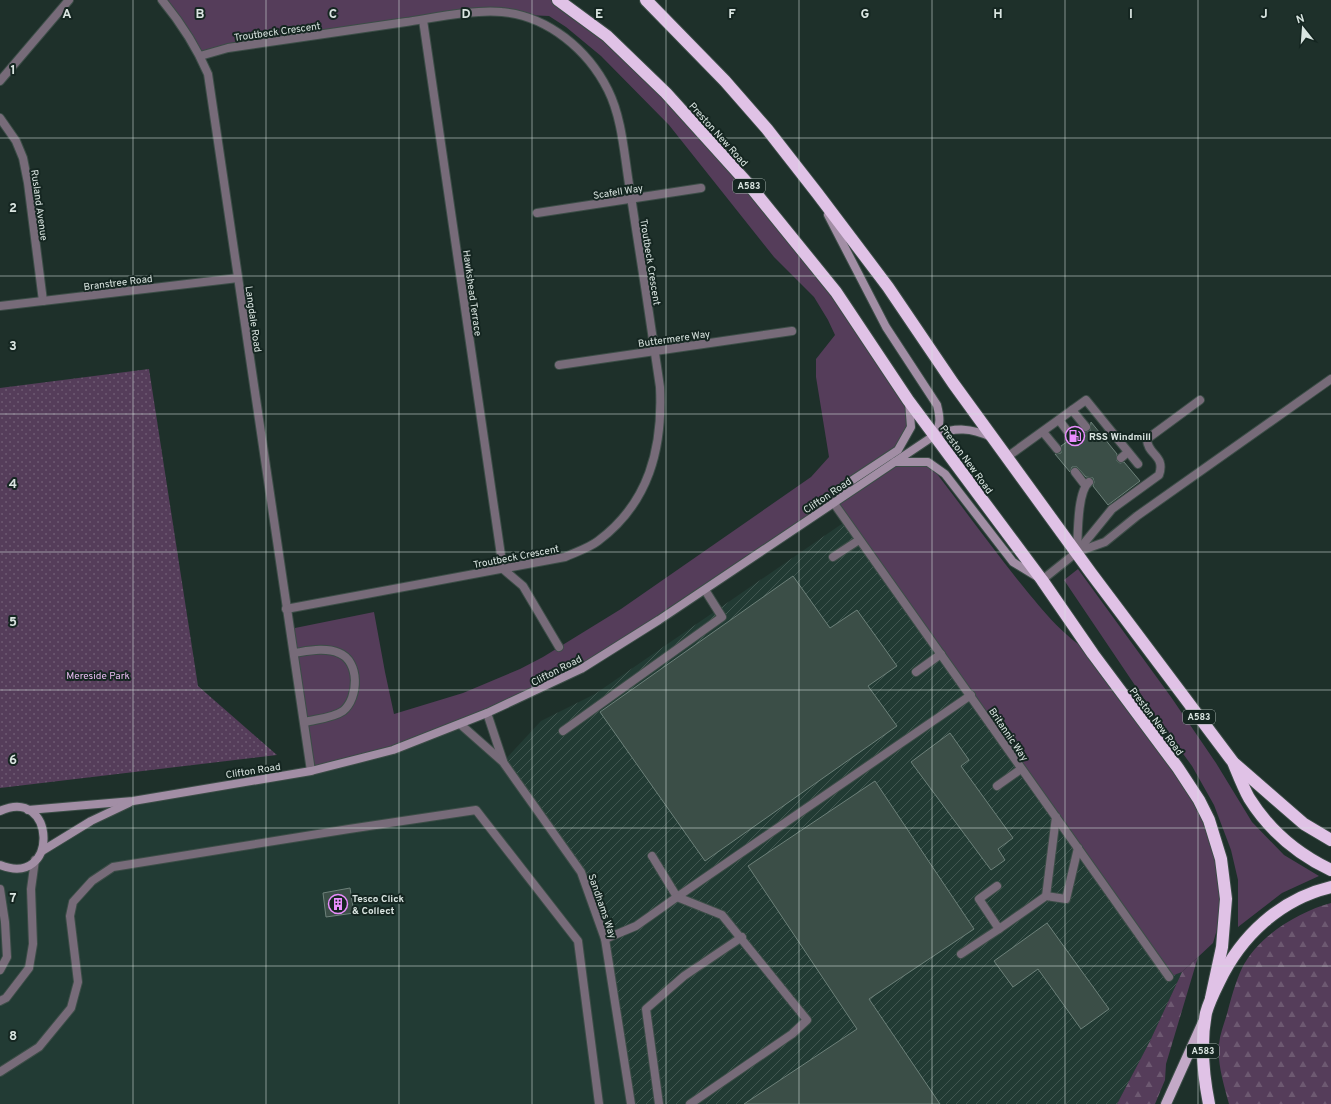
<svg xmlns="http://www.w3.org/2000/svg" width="1331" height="1104" font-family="Overpass,sans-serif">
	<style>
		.built { fill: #223b34 }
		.industrial { fill: url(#industrial-furrows) }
		.grass { fill: #553d5a }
		.forest { fill: url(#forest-firs) }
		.park { fill: url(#park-dots) }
		.building { fill: #3b4e47; stroke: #6d817a }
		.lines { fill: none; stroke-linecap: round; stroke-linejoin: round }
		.lane-casing { stroke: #3c4d47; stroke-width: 10 }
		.street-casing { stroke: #3c4d47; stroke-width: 10 }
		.secondary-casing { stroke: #3c4d47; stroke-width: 10 }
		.primary-casing { stroke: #3c4d47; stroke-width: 12 }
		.highway-casing { stroke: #3c4d47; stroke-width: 14 }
		.lane { stroke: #776b79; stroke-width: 8 }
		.street { stroke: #776b79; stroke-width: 8 }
		.secondary { stroke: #a28ea5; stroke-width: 8 }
		.primary { stroke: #c3a9c7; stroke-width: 10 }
		.highway { stroke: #e0c2e6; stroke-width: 12 }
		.grid { fill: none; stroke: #dae5e1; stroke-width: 1; stroke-opacity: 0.55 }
		.labels { text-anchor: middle; stroke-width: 4; stroke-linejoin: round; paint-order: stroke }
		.shield { fill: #152621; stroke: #9faca7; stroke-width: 1 }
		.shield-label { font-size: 9px; font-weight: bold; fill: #dae5e1 }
		.street-label { font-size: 10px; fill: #dae5e1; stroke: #152621 }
		.poi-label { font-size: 10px; font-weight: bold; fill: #dae5e1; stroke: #152621; text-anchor: start }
		.park-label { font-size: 10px; fill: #eabcf3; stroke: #152621 }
		.grid-label { font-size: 13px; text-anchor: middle; font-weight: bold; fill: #dae5e1; stroke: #152621; stroke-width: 4; stroke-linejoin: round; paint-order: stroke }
	</style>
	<defs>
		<pattern id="industrial-furrows" width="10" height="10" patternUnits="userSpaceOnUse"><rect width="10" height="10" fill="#223b34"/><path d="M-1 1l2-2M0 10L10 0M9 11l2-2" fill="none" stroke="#425751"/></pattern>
		<pattern id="forest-firs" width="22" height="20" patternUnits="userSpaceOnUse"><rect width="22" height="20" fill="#553d5a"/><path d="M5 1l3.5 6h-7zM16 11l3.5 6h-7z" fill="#6d5971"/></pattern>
		<pattern id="park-dots" width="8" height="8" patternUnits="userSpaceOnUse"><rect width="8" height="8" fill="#553d5a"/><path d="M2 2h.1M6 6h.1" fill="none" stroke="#6d5971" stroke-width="1.8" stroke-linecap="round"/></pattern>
	</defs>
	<rect width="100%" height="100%" fill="#1e302a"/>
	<!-- built -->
	<polygon class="built" points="460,724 503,762 581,872 605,939 631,1104 0,1104 0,865 18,868 133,801 311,771"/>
	<!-- industrial -->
	<polygon class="industrial" points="846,521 1169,977 1182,972 1150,1041 1117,1104 631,1104 605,939 581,872 503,762 541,721 595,694"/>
	<!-- grass -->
	<g class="grass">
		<path d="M162 0H558L666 93 836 292 908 400 911 427 904 441 848 483 840 503 900 464 928 462C958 501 987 541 1017 579 1040 607 1061 635 1093 654L1199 800 1226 899 1213 943 1182 972 1169 977 833 502 581 669 393 750 311 771 290 629 374 612 385 672 394 714 463 693 520 669 543 657 621 609 811 477 829 457 816 377V359L835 335 828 320 814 297 774 257 669 125 601 56 566 27 549 16 477 13 200 56Z"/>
		<polygon points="1078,569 1171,697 1216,763 1252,822 1284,855 1319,876 1282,893 1238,927 1238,880 1231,850 1214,805 1192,766 1159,721 1064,580"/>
	</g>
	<!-- forest -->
	<g class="forest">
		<path d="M1331 903V1104H1229C1224 1085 1217 1063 1219 1044 1220 1034 1224 1024 1227 1014 1231 999 1235 983 1242 968 1258 936 1298 912 1331 903Z"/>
		<polygon points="1198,957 1166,1064 1165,1080 1155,1104 1117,1104 1150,1041 1182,972"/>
	</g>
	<!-- park -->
	<polygon class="park" points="149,369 198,686 277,755 0,788 0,388"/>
	<!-- building -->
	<g class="building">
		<polygon points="1091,422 1117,454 1117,461 1120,463 1124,462 1140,481 1108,505 1093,486 1094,482 1093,478 1086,477 1077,467 1072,467 1070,472 1055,454 1061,453 1061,446 1068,441 1072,442 1076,441 1076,434 1081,430 1084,432 1090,431"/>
		<polygon points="793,576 830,628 857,610 897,666 868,686 897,726 705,861 600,712"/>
		<polygon points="950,733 969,760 961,766 1013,838 998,849 1005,860 991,870 911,762"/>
		<polygon points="875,781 974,929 869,999 940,1104 744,1104 857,1029 748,866"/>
		<polygon points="350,888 354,913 326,917 323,893"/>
		<polygon points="1047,923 1109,1009 1081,1029 1038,969 1013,987 994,961"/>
	</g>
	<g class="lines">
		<defs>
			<g id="lane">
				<polyline points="1072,410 1086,427"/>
				<polyline points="1059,420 1072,437"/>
				<polyline points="1043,432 1057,449"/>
				<polyline points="1007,457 1086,400 1138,464"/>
				<polyline points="1121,458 1128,452"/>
				<polyline points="1075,472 1085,485"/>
				<polyline points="1077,552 1105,542 1137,516 1331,379"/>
				<path d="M1077 552C1078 535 1077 492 1089 482"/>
				<polyline points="833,557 859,540"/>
				<path d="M1042 580 1077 552 1112 509 1159 475C1166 455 1147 455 1147 439L1200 400"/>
				<polyline points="916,672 941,654"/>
				<polyline points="563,731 722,617 705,590"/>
				<polyline points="997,786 1021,769"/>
				<polyline points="652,856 677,897 971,695"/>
				<polyline points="997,886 979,899 999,929 1046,896 1066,899 1078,848"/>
				<polyline points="1046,896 1056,817"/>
				<polyline points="605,939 636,926 677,897 722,915 807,1020 792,1034 690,1104"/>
				<polyline points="961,954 999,929"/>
				<polyline points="0,1072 39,1047 71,1008 78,982 70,916 73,902 92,881 113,867 349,829 476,810 578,941 599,1104"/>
				<polyline points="659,1104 646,1009 684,976 742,937"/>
			</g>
			<g id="street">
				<path d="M162 0C181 23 196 46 208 74L311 771"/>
				<polyline points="423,20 503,569 523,586 559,647"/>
				<path d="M200 56 228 48C287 39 347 31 406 22 433 18 476 9 502 12 548 16 588 50 608 90 622 118 624 153 629 184 640 252 650 319 660 387 663 448 649 503 598 541 589 548 576 552 565 557L286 609"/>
				<polyline points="0,81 69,0"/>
				<polyline points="0,118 16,141 23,158 28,183 43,301"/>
				<polyline points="537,213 701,188"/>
				<polyline points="0,306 238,278"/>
				<polyline points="559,365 792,331"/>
				<polyline points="833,502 1169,977"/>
				<path d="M294 653C308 651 325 647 339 653 360 661 359 698 343 711 333 718 317 719 305 722"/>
				<polyline points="487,713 503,761"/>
				<polyline points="460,724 503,762 581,872 605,939 631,1104"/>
				<polyline points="0,889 5,922 7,957 0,970"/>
				<polyline points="0,1001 6,998 29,968 33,944 31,889 35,860"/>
			</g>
			<g id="secondary">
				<path d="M828 215 886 327 937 405C940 417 941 424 935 435"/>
				<polyline points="895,462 928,462 945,474 1013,562 1036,576"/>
				<polyline points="841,495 848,483 898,450 911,427 909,402"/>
				<path d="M28 810 133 801 311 771 393 750 487 713 581 669 659 620 935 435C956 427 971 428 991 437"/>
				<path d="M0 811C56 785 60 889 0 865"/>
				<polyline points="42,851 91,821 129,803"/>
			</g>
			<polyline id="primary" points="1166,1104 1203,1022"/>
			<g id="highway">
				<polyline points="558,0 607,36 666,93 750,186 836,292 908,400 1042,580 1093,654 1178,768 1199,800 1209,820 1221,859 1226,899 1222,947 1211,998"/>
				<path d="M646 0 725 81 767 129 817 193 888 287 953 383 1091 573 1233 762C1238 774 1243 787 1249 798 1269 830 1297 854 1331 870"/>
				<polyline points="1235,764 1304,824 1331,840"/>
				<path d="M1209 1104C1203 1074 1200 1044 1206 1013 1209 1002 1214 992 1219 982 1241 936 1280 899 1331 887"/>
			</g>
		</defs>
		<!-- lane casing -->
		<use href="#lane" class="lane-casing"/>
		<!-- street casing -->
		<use href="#street" class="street-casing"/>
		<!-- secondary casing -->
		<use href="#secondary" class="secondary-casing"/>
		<!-- primary casing -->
		<use href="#primary" class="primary-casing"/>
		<!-- highway casing -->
		<use href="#highway" class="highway-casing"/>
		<!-- lane -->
		<use href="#lane" class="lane"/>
		<!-- street -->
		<use href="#street" class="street"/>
		<!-- secondary -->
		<use href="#secondary" class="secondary"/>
		<!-- primary -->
		<use href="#primary" class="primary"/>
		<!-- highway -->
		<use href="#highway" class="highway"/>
	</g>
	<!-- grid -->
	<path class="grid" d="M133 0V1104M266 0V1104M399 0V1104M532 0V1104M666 0V1104M799 0V1104M932 0V1104M1065 0V1104M1198 0V1104M0 138H1331M0 276H1331M0 414H1331M0 552H1331M0 690H1331M0 828H1331M0 966H1331"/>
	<!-- icons -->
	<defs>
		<symbol id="fuel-ring" viewBox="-11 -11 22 22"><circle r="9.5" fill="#152621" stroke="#ea8dfd" stroke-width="1.5"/><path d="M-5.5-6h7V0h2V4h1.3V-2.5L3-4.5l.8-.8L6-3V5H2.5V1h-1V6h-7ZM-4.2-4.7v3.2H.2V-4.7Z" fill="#ea8dfd"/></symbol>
		<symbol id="building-ring" viewBox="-11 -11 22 22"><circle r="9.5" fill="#152621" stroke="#ea8dfd" stroke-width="1.5"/><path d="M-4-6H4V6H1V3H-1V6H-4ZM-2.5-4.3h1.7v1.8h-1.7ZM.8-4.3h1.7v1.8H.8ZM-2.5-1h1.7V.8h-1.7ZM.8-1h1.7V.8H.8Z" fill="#ea8dfd"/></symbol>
	</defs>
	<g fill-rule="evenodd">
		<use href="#fuel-ring" x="1064" y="425" width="22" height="22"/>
		<use href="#building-ring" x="327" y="893" width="22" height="22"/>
	</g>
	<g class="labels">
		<!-- shield labels -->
		<g class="shield">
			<rect x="733" y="179" width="32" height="14" rx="3"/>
			<rect x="1183" y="710" width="32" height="14" rx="3"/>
			<rect x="1187" y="1044" width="32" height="14" rx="3"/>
		</g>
		<g class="shield-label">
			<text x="749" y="189">A583</text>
			<text x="1199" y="720">A583</text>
			<text x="1203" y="1054">A583</text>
		</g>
		<!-- street labels -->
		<g class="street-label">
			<text transform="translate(277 31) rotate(-8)" y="4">Troutbeck Crescent</text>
			<text transform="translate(719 134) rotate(48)" y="4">Preston New Road</text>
			<text transform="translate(618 191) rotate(-9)" y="4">Scafell Way</text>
			<text transform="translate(40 205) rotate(82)" y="4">Rusland Avenue</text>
			<text transform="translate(651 262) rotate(81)" y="4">Troutbeck Crescent</text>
			<text transform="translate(118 282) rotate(-7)" y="4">Branstree Road</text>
			<text transform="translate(473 293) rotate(82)" y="4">Hawkshead Terrace</text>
			<text transform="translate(254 319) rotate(82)" y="4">Langdale Road</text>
			<text transform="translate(674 338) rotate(-8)" y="4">Buttermere Way</text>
			<text transform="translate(967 459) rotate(54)" y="4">Preston New Road</text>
			<text transform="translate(827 495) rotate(-34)" y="4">Clifton Road</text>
			<text transform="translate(516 556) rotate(-11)" y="4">Troutbeck Crescent</text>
			<text transform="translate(556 670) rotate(-27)" y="4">Clifton Road</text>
			<text transform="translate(1157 721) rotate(53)" y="4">Preston New Road</text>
			<text transform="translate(1009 734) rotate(56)" y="4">Britannic Way</text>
			<text transform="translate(253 770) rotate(-9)" y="4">Clifton Road</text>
			<text transform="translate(603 906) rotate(71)" y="4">Sandhams Way</text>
		</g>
		<!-- poi labels -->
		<g class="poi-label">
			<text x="1089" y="440">RSS Windmill</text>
			<text x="352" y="902">Tesco Click<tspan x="352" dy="12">&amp; Collect</tspan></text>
		</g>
		<!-- park labels -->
		<g class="park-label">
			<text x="98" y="679">Mereside Park</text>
		</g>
	</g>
	<g class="grid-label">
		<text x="67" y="18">A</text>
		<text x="200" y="18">B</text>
		<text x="333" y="18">C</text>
		<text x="466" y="18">D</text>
		<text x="599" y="18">E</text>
		<text x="732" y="18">F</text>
		<text x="865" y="18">G</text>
		<text x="998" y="18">H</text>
		<text x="1131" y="18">I</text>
		<text x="1264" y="18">J</text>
		<text x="13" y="74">1</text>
		<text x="13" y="212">2</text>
		<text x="13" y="350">3</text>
		<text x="13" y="488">4</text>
		<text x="13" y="626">5</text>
		<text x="13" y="764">6</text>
		<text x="13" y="902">7</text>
		<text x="13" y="1040">8</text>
	</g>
	<!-- north arrow -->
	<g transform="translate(1303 28) rotate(343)" stroke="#152621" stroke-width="3" paint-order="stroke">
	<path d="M0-3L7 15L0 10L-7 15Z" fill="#dae5e1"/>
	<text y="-6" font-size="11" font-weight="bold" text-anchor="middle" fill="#dae5e1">N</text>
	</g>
</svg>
